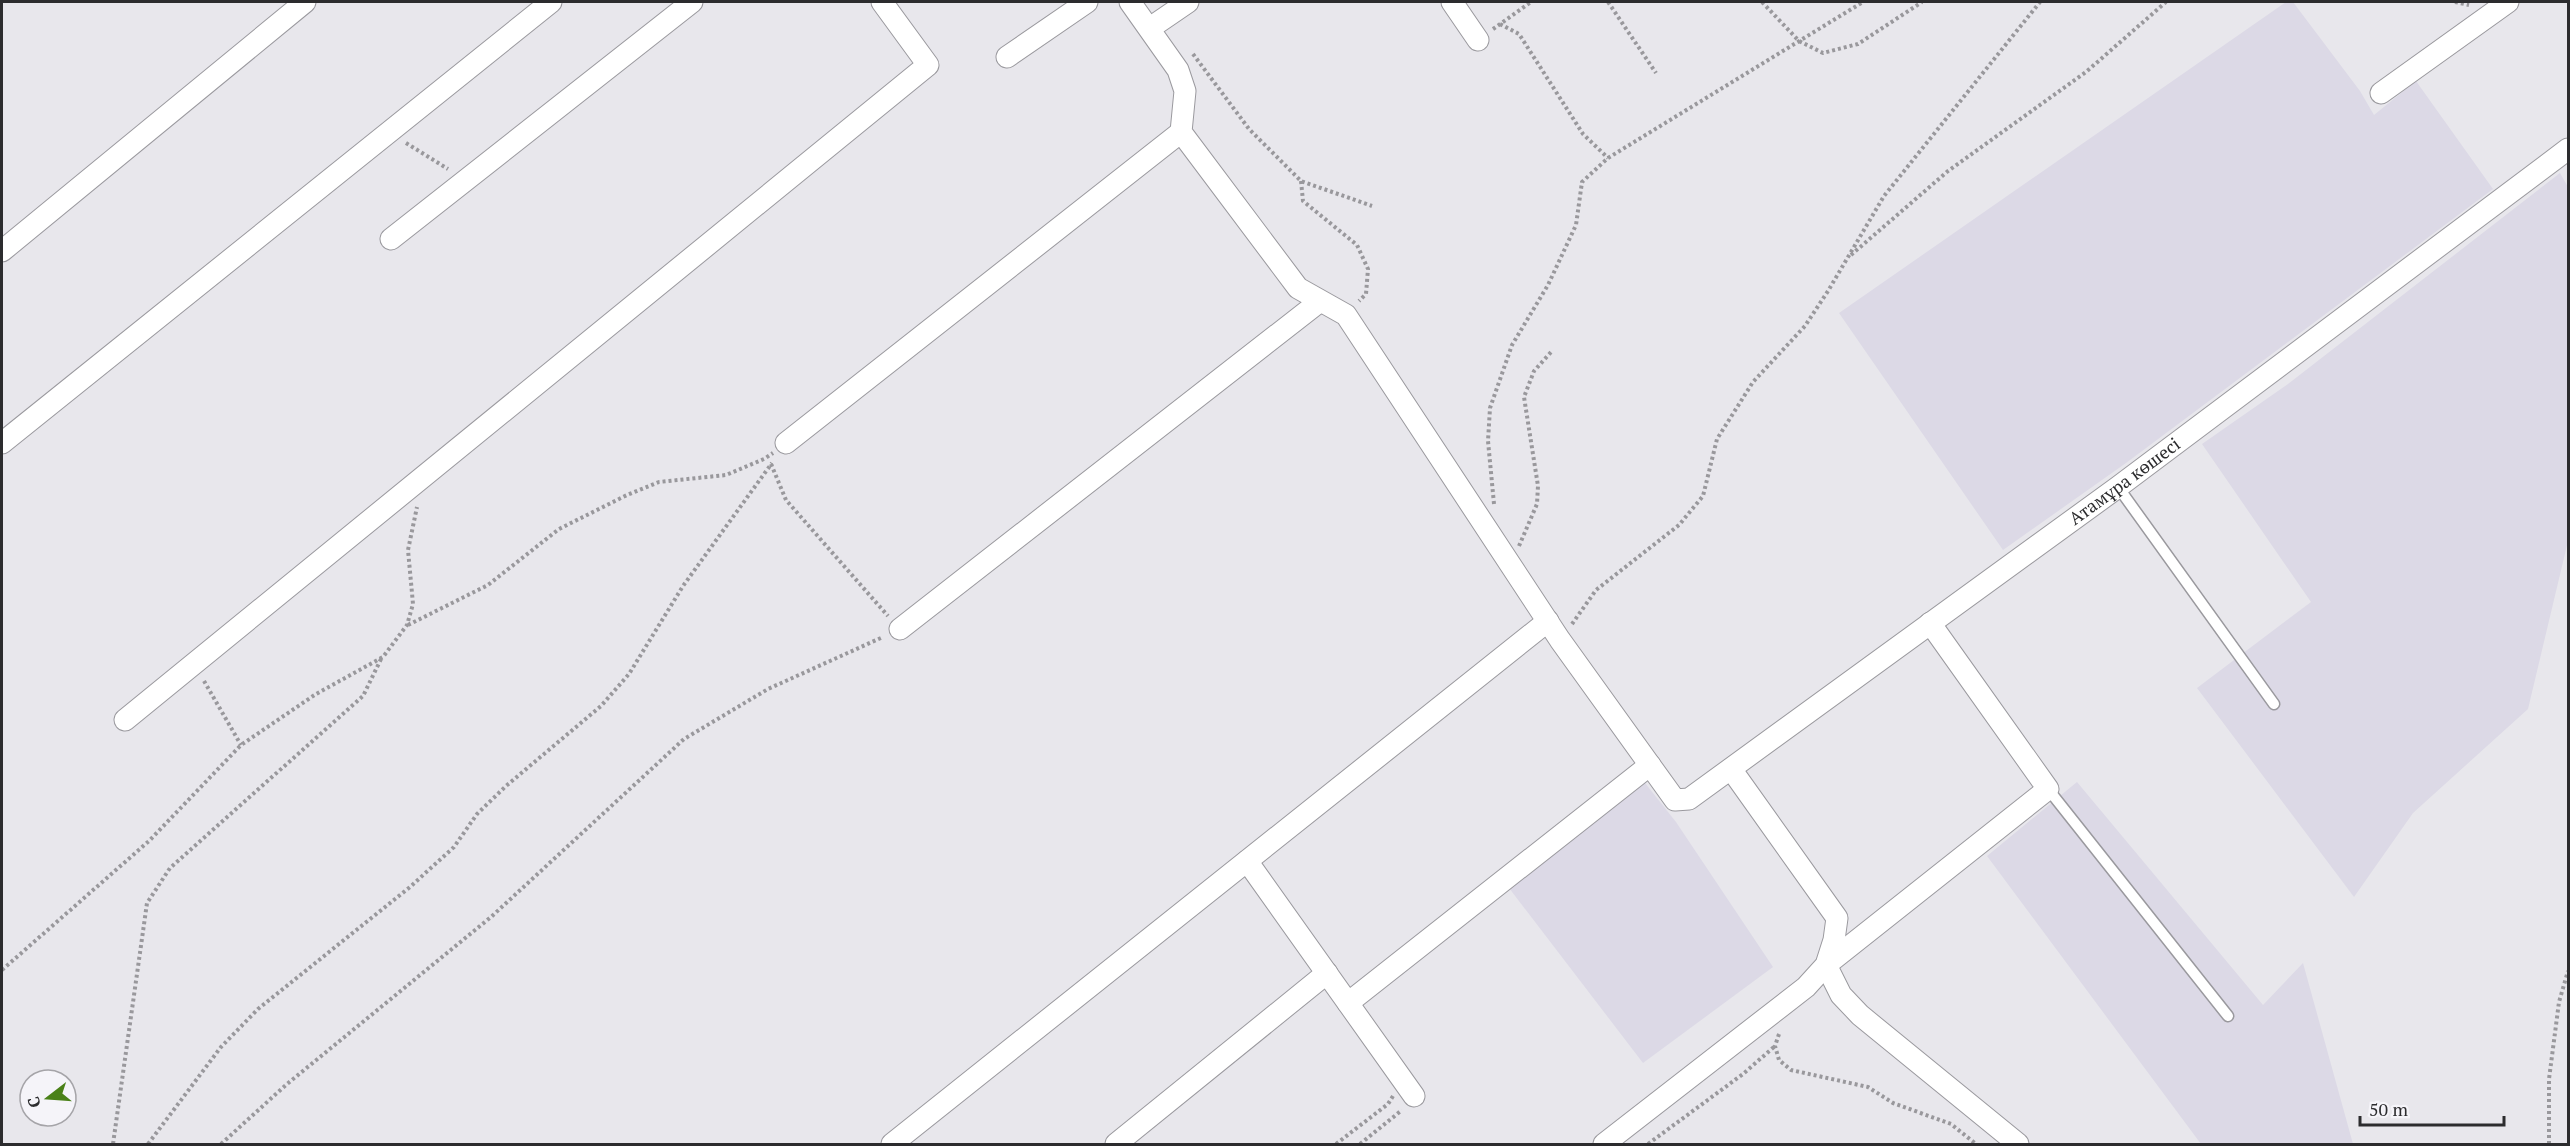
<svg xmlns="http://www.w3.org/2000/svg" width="2570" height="1146" font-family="'PT Serif',serif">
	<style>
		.built { fill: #dcd9e6 }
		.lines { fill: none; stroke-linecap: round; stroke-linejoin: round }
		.service-casing { stroke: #9a999e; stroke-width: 13 }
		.minor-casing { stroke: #9a999e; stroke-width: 23 }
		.path { stroke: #99989c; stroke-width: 4; stroke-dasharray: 3 3; stroke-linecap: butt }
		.service { stroke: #fff; stroke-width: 10 }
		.minor { stroke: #fff; stroke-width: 21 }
		.labels { text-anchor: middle; stroke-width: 6; stroke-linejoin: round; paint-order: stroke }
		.street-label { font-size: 18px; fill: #2c2c2e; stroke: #f5f4f9 }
	</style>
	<rect width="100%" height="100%" fill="#e8e7ec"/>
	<!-- built -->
	<g class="built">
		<polygon points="2286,2 2293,2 2360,91 2374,115 2416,81 2493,189 2126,463 2003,550 1839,313"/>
		<polygon points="2560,173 2568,187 2568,541 2528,709 2413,813 2354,897 2197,688 2311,602 2202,444 2288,384"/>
		<polygon points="2077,782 2263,1005 2303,963 2353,1144 2201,1144 1987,856"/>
		<polygon points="1645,783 1676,822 1773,967 1643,1063 1509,888"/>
	</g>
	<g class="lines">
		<defs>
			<g id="service">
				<polyline points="2118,487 2274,704"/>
				<polyline points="2048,789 2228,1016"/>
			</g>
			<g id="minor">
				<path id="s1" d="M1130 2 1178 70 1185 91 1181 132 1298 288 1346 315 1560 640 1675 800 1689 799 2118 487 2568 149"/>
				<polyline points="1452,2 1478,40"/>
				<polyline points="1150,28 1188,2"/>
				<polyline points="1007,57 1087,2"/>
				<polyline points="2381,93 2508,2"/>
				<polyline points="391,239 692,2"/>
				<polyline points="2,251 305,2"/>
				<polyline points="2,443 551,2"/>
				<polyline points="786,443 1181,132"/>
				<polyline points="1930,623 2048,789 1826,965 1841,995 1860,1015 2018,1144"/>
				<polyline points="900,629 1319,302"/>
				<polyline points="125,720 928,65 882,2"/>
				<polyline points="1247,861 1414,1096"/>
				<polyline points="1348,1003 1650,765"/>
				<polyline points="892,1144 1548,621"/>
				<polyline points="1116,1144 1327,973"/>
				<polyline points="1604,1144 1806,987 1826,965 1834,940 1837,918 1731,769"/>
			</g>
		</defs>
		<!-- service casing -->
		<use href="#service" class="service-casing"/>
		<!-- minor casing -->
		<use href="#minor" class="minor-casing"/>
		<!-- path -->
		<g class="path">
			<polyline points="1608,2 1656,73"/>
			<polyline points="1762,2 1799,41 1823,53 1858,44 1922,2"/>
			<polyline points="2455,2 2469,5"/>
			<polyline points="1500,24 1519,34 1583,134 1608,158"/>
			<polyline points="1493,29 1531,2"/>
			<polyline points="1193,54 1249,129 1301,181 1372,206"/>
			<polyline points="406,143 448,169"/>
			<polyline points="1301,181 1303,201 1357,245 1368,269 1366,294 1359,301"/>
			<polyline points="1851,255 1948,171 2086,72 2166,2"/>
			<polyline points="771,464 786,500 888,616"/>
			<polyline points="1494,504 1488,441 1490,408 1512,345 1548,285 1576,225 1582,182 1608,158 1863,2"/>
			<polyline points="1519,546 1537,504 1538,486 1524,397 1534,371 1552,351"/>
			<polyline points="1572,624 1596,590 1679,525 1703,496 1717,439 1753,382 1805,326 1828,291 1884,196 2040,2"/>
			<polyline points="408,625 488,585 559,529 627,495 659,482 726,475 764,459 773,453"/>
			<polyline points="204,681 241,745"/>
			<polyline points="2,970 149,841 241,745 316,694 383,657 407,625 413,604 408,550 417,507"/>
			<polyline points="1779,1034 1775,1046 1779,1060 1791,1070 1868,1087 1893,1103 1951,1124 1976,1144"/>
			<polyline points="113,1144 147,903 170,868 363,696 382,657"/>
			<polyline points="148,1144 221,1047 258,1009 410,887 454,847 477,814 506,786 601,706 629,674 683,586 772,463"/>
			<polyline points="221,1144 287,1084 491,917 684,739 768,689 883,637"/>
			<polyline points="1336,1144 1388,1104 1393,1096"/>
			<polyline points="1360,1144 1402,1110"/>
			<polyline points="1648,1144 1743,1074 1775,1046"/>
			<polyline points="2549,1144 2549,1079 2559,1002 2568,971"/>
		</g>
		<!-- service -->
		<use href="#service" class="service"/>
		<!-- minor -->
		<use href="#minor" class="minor"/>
	</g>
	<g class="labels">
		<!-- street labels -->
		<g class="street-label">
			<text dy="6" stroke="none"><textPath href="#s1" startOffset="1536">Атамұра көшесі</textPath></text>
		</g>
	</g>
	<!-- border -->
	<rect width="2570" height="1146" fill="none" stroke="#2c2c2e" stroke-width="6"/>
	<!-- north arrow -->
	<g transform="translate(48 1098) rotate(253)"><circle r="28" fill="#f5f4f9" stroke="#a5a4a8" stroke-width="1.5"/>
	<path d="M0-4.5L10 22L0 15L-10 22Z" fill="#4a8118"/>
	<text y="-9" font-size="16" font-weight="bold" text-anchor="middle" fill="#2c2c2e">С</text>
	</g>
	<!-- scale -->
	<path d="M2360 1116v9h144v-9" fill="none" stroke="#2c2c2e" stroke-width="3"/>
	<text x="2369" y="1116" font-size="18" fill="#2c2c2e" stroke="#f5f4f9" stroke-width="4.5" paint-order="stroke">50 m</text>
</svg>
